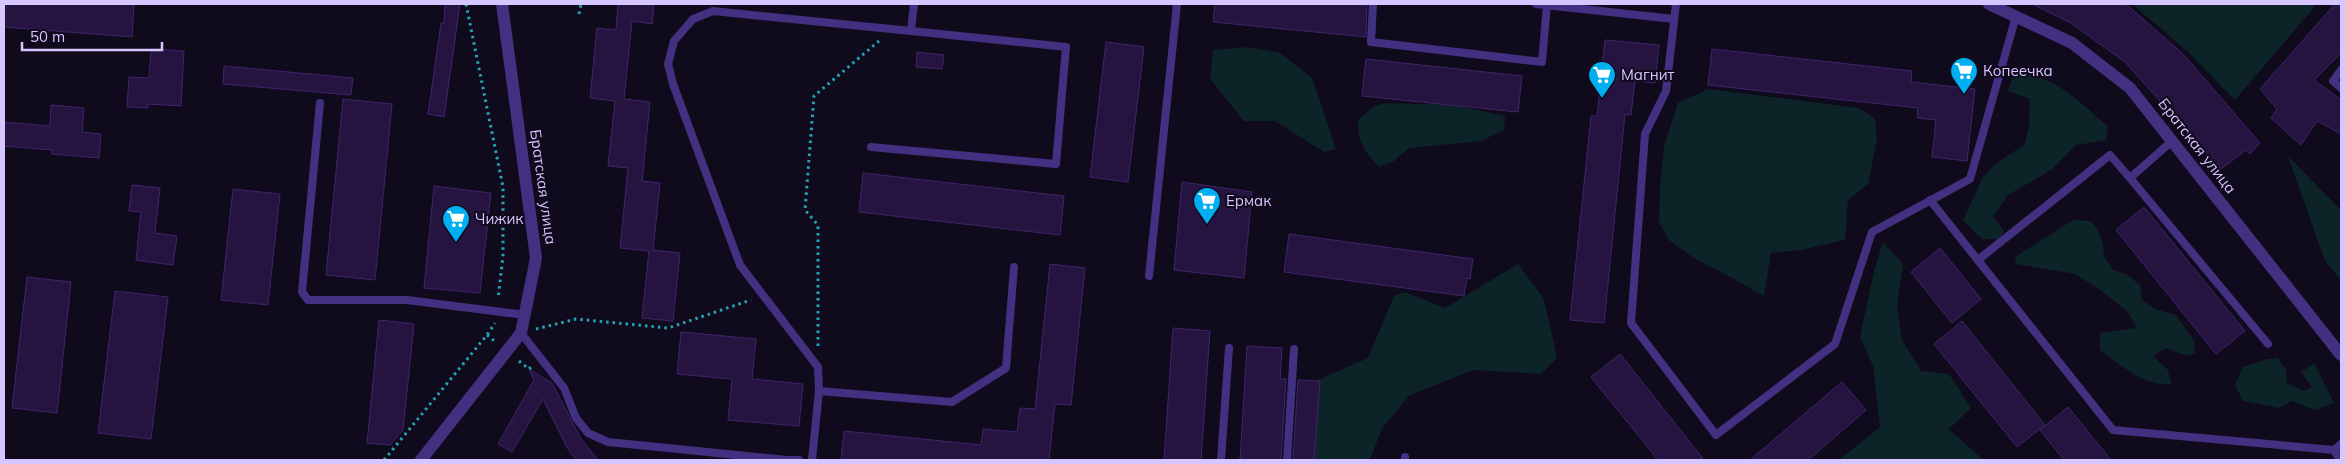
<svg xmlns="http://www.w3.org/2000/svg" width="2345" height="464" font-family="Mulish,sans-serif">
	<style>
		.green { fill: #0c2427 }
		.building { fill: #25143f; stroke: #40246d }
		.lines { fill: none; stroke-linecap: round; stroke-linejoin: round }
		.path { stroke: #23a5b6; stroke-width: 3; stroke-dasharray: 2.5 4; stroke-linecap: butt }
		.service { stroke: #423180; stroke-width: 8 }
		.minor { stroke: #423180; stroke-width: 12 }
		.tertiary { stroke: #423180; stroke-width: 12 }
		.labels { text-anchor: middle; stroke-width: 4; stroke-linejoin: round; paint-order: stroke }
		.poi-label { font-size: 15px; fill: #d6c6ff; stroke: #100a1d; text-anchor: start }
		.street-label { font-size: 15px; fill: #d6c6ff; stroke: #100a1d }
	</style>
	<rect width="100%" height="100%" fill="#100a1d"/>
	<!-- green -->
	<g class="green">
		<polygon points="2132,4 2317,4 2235,100 2187,51"/>
		<polygon points="1248,47 1280,53 1312,78 1336,149 1324,152 1275,121 1244,121 1210,79 1213,50"/>
		<path d="M2015 70C2060 81 2075 97 2108 127L2106 140 2076 145 2051 170 2008 195 1993 217 2004 231 1999 239H1982L1963 220 1983 177 1997 163 2025 144 2029 125 2030 99 2008 91Z"/>
		<polygon points="1708,89 1858,108 1875,118 1877,139 1868,184 1848,200 1845,240 1800,250 1771,253 1764,296 1725,274 1697,260 1670,241 1659,223 1660,187 1664,146 1678,103"/>
		<path d="M1387 103 1454 105 1505 116 1504 130 1481 141 1409 148 1394 161 1379 167C1364 151 1358 142 1358 120L1374 106Z"/>
		<polygon points="2288,156 2341,210 2341,280 2325,261"/>
		<path d="M2073 220 2090 221 2097 228 2103 243 2104 256 2113 270 2126 274 2140 285 2142 300 2155 309 2176 315 2194 341 2195 353 2187 356 2166 348 2153 356 2168 370 2171 384C2146 387 2120 365 2100 350V333L2137 328 2127 311 2099 289 2075 274 2016 264 2015 257Z"/>
		<polygon points="1883,242 1903,264 1897,306 1902,340 1921,371 1949,374 1971,408 1949,429 1983,460 1839,460 1880,427 1873,366 1860,337 1874,271"/>
		<polygon points="1518,264 1544,299 1557,358 1541,374 1473,370 1410,395 1382,428 1370,460 1309,460 1307,385 1368,358 1394,296 1405,292 1445,308"/>
		<polygon points="2278,358 2286,370 2287,383 2304,391 2312,387 2301,372 2314,363 2334,403 2315,410 2292,401 2279,408 2243,401 2235,385 2243,367 2267,359"/>
	</g>
	<!-- building -->
	<g class="building">
		<polygon points="4,4 134,4 132,37 4,27"/>
		<polygon points="445,4 460,4 444,117 428,114 441,23 444,23"/>
		<polygon points="618,4 654,4 652,24 632,21 624,99 650,102 642,181 660,183 653,250 680,253 673,321 642,318 649,251 620,248 628,168 608,166 615,101 590,98 597,28 616,30"/>
		<polygon points="1215,4 1367,4 1366,37 1213,22"/>
		<polygon points="2032,4 2126,4 2184,55 2260,143 2250,154 2246,150 2221,169 2125,62 2071,23"/>
		<polygon points="2335,4 2341,4 2341,53 2314,80 2341,100 2341,134 2317,121 2301,145 2271,118 2277,109 2260,89"/>
		<polygon points="1605,40 1659,45 1655,83 1635,81 1631,115 1625,114 1604,323 1570,320 1591,116 1597,116"/>
		<polygon points="1106,42 1144,47 1128,182 1090,177"/>
		<polygon points="151,49 184,51 181,106 148,104 148,108 127,107 129,77 149,78"/>
		<polygon points="1712,49 1912,71 1911,82 1975,89 1967,161 1932,157 1936,120 1917,118 1918,108 1708,85"/>
		<polygon points="917,52 944,55 942,69 916,67"/>
		<polygon points="1366,59 1522,76 1518,112 1362,96"/>
		<polygon points="224,66 353,78 351,95 223,84"/>
		<polygon points="343,99 392,104 375,280 326,275"/>
		<polygon points="51,105 84,108 82,132 101,134 99,158 52,154 52,150 4,146 4,122 50,126"/>
		<polygon points="863,173 1064,196 1060,235 859,212"/>
		<polygon points="1182,182 1252,192 1244,278 1174,270"/>
		<polygon points="132,185 160,188 155,233 177,236 173,265 136,260 141,212 129,211"/>
		<polygon points="434,186 491,193 480,293 424,288"/>
		<polygon points="233,189 280,194 268,305 221,300"/>
		<polygon points="2144,207 2245,331 2216,354 2116,230"/>
		<polygon points="1289,234 1473,259 1470,279 1467,278 1464,296 1284,272"/>
		<polygon points="1940,248 1981,299 1952,323 1911,272"/>
		<polygon points="1050,264 1085,268 1071,405 1055,404 1049,460 841,460 844,431 981,445 983,429 1017,432 1020,408 1035,409"/>
		<polygon points="27,277 71,282 57,413 12,408"/>
		<polygon points="115,291 168,297 151,439 98,433"/>
		<polygon points="379,320 414,324 403,430 390,445 367,443"/>
		<polygon points="1962,321 2045,425 2017,447 1934,344"/>
		<polygon points="1173,328 1210,331 1201,460 1164,460"/>
		<polygon points="681,332 756,339 752,379 803,384 799,426 728,420 732,379 677,374"/>
		<polygon points="1247,346 1282,348 1280,379 1286,379 1281,460 1240,460"/>
		<polygon points="1620,354 1704,460 1658,460 1591,377"/>
		<polygon points="529,369 552,383 580,437 598,460 576,460 568,449 543,399 512,452 498,444 534,380"/>
		<polygon points="1298,380 1320,381 1314,460 1293,460"/>
		<polygon points="1842,382 1866,410 1808,460 1750,460"/>
		<polygon points="2068,407 2111,460 2064,460 2040,430"/>
	</g>
	<g class="lines">
		<!-- path -->
		<g class="path">
			<polyline points="466,4 503,187 503,256 498,299"/>
			<polyline points="579,14 581,4"/>
			<polyline points="536,329 576,319 668,328 751,300"/>
			<polyline points="487,335 497,343"/>
			<polyline points="818,346 818,225 805,210 814,96 879,41"/>
			<polyline points="519,361 529,369 531,367"/>
			<polyline points="384,460 487,335 495,323"/>
		</g>
		<!-- service -->
		<g class="service">
			<polyline points="914,4 911,31 713,11 693,19 674,41 668,64 673,84 740,265 818,367 819,391 952,402 1006,368 1014,267"/>
			<polyline points="1373,4 1371,42 1542,62 1547,5"/>
			<polyline points="1536,4 1674,19"/>
			<polyline points="1676,4 1666,91 1645,134 1631,323 1716,435 1835,344 1872,232 1970,179 2016,16"/>
			<polyline points="2341,70 2333,81 2341,88"/>
			<polyline points="320,103 302,292 308,300 407,300 525,315"/>
			<polyline points="2172,141 2130,178 2268,344"/>
			<polyline points="871,147 1056,164 1066,47 911,31"/>
			<polyline points="1930,200 2113,430 2334,450 2341,444"/>
			<polyline points="1978,260 2110,155 2130,178"/>
			<polyline points="1149,276 1177,4"/>
			<polyline points="521,333 564,388 576,418 588,433 608,442 787,460"/>
			<polyline points="2334,450 2340,460"/>
			<polyline points="1405,457 1405,460"/>
			<polyline points="787,460 799,460"/>
			<polyline points="812,460 819,391"/>
			<polyline points="1221,460 1229,348"/>
			<polyline points="1287,460 1294,349"/>
		</g>
		<!-- minor -->
		<polyline class="minor" points="1989,4 2072,43 2130,88 2341,355"/>
		<!-- tertiary -->
		<polyline class="tertiary" points="421,460 521,333 536,258 502,4"/>
	</g>
	<!-- icons -->
	<defs>
		<symbol id="supermarket-pin" viewBox="-11 -11 22 30"><path d="M0 17L-7.5 6A9.5 9.5 0 1 1 7.5 6Z" fill="#00aff1" stroke="#100a1d"/><path d="M-6-5.5h2.5l.6 2H6L4.5 2H-2.5L-4.4-4H-6ZM-1.5 3.2a1.3 1.3 0 1 0 .1 0ZM3 3.2a1.3 1.3 0 1 0 .1 0Z" fill="#fff"/></symbol>
	</defs>
	<g fill-rule="evenodd">
		<use href="#supermarket-pin" x="1948" y="55" width="32" height="43"/>
		<use href="#supermarket-pin" x="1586" y="59" width="32" height="43"/>
		<use href="#supermarket-pin" x="1191" y="185" width="32" height="43"/>
		<use href="#supermarket-pin" x="440" y="203" width="32" height="43"/>
	</g>
	<g class="labels">
		<!-- poi labels -->
		<g class="poi-label">
			<text x="1983" y="76">Копеечка</text>
			<text x="1621" y="80">Магнит</text>
			<text x="1226" y="206">Ермак</text>
			<text x="475" y="224">Чижик</text>
		</g>
		<!-- street labels -->
		<g class="street-label">
			<text transform="translate(2197 146) rotate(52)" y="5">Братская улица</text>
			<text transform="translate(543 187) rotate(82)" y="5">Братская улица</text>
		</g>
	</g>
	<!-- border -->
	<rect width="2345" height="464" fill="none" stroke="#d6c6ff" stroke-width="10"/>
	<!-- scale -->
	<path d="M22 42v8h140v-8" fill="none" stroke="#d6c6ff" stroke-width="2.5"/>
	<text x="30" y="42" font-size="15" fill="#d6c6ff" stroke="#100a1d" stroke-width="4" paint-order="stroke">50 m</text>
</svg>
